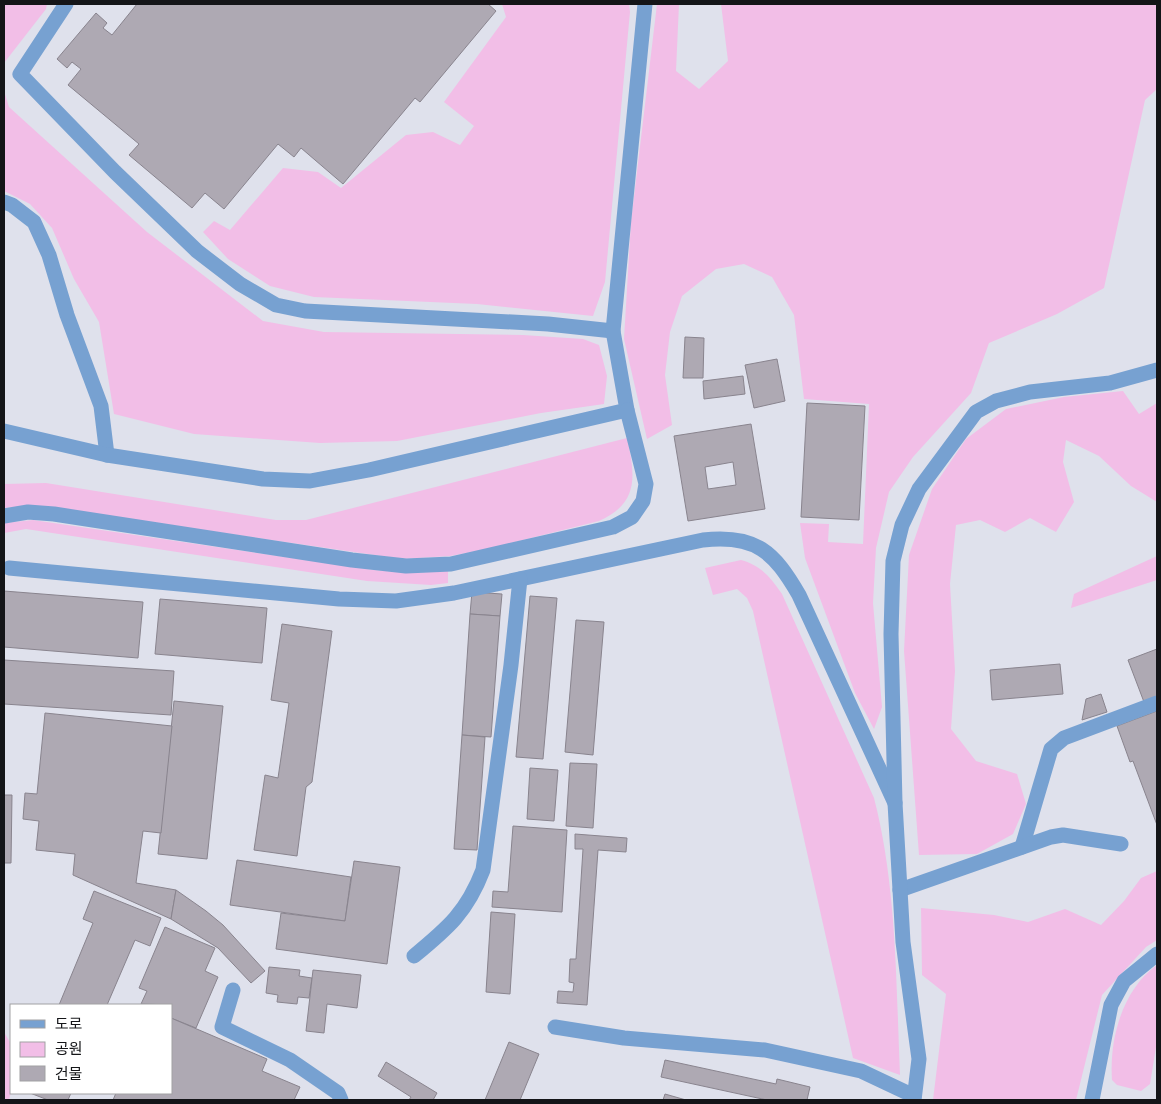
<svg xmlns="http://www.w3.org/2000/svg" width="1161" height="1104" font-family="'Times New Roman','Noto Sans KR',serif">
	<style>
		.green { fill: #f2bee7 }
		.building { fill: #aea9b3; stroke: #89848e; fill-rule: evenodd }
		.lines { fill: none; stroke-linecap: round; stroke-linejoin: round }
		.minor { stroke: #77a1d1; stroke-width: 15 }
	</style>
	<rect width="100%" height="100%" fill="#dfe1ec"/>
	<!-- green -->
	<g class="green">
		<polygon points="4,4 47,4 46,9 4,63"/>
		<polygon points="502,4 629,4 630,12 605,282 593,316 477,304 314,297 270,286 228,259 203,232 214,221 230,230 283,168 318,172 341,188 406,135 433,132 460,145 474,126 444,102 506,17"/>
		<polygon points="657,4 679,4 676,71 699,89 728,61 721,4 1157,4 1157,89 1145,100 1104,288 1057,314 989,343 971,393 913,457 889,492 876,548 873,603 882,707 874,729 855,693 805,558 800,523 829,524 828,542 863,544 869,404 804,399 794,315 772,277 744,264 716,269 682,296 670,332 665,375 672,425 647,439 624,339 631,222"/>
		<polygon points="4,91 9,107 147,232 263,321 324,332 523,335 583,339 599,345 607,376 604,404 541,413 397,441 320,443 194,434 114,414 99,322 74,279 52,228 30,204 4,191"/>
		<polygon points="1123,391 1139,414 1157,403 1157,502 1131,486 1099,456 1066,440 1063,462 1074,502 1056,532 1030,518 1005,532 980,520 956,525 950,584 955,671 951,729 976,761 1017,774 1026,804 1013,834 977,854 919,855 904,651 909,555 932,489 966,439 1006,409 1064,397"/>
		<path d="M627 438C635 474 640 503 599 521L483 550 450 556 402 559 52 508 28 506 4 508V484L46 483 276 520H306Z"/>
		<polygon points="33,520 374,570 409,573 448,571 448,583 431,585 367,581 26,529 4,533 4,523"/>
		<polygon points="1157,556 1157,580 1071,608 1074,594"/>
		<path d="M741 560C762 566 770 577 782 594L874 798C897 887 896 983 900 1075L853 1058 753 611 747 598 737 589 713 595 705 568Z"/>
		<polygon points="1157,871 1157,940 1146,947 1102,995 1076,1100 933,1100 946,994 922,975 921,908 994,915 1028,922 1065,909 1101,925 1124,901 1141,878"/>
		<path d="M1157 965V1041L1150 1084 1141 1091 1117 1085 1112 1080C1109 1038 1123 989 1157 965Z"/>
		<polygon points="4,1032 11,1044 11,1092 9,1100 4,1100"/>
	</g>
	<!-- building -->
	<g class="building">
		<polygon points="137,4 488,4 496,11 420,102 415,98 343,184 301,148 294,157 278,144 224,209 205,193 192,208 129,155 139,144 68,85 81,69 72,62 67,68 57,59 96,13 107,23 103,28 112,35"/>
		<polygon points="685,337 704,338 703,378 683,378"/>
		<polygon points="777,359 785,401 754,408 745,365"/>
		<polygon points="743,376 745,394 704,399 703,381"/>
		<polygon points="807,403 865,406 859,520 801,517"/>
		<path d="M751 424 765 509 688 521 674 436ZM733 462 736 485 708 489 705 467Z"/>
		<polygon points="4,591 143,602 138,658 4,647"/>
		<polygon points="472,592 502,594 500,616 470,614"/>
		<polygon points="530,596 557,598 543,759 516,757"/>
		<polygon points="160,599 267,608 262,663 155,654"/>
		<polygon points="470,614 500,616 491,737 462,735"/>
		<polygon points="576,620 604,622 593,755 565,752"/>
		<polygon points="282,624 332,631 312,782 306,787 297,856 254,850 265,775 278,778 289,703 271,700"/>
		<polygon points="1157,649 1157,697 1144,702 1128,660"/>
		<polygon points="4,660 174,671 171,715 4,704"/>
		<polygon points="1060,664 1063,694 992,700 990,670"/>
		<polygon points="1101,694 1107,712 1082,720 1086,699"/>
		<polygon points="174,701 223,706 207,859 158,854"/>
		<polygon points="1157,711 1157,825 1133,761 1130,762 1117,726"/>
		<polygon points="45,713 172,726 161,833 143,831 136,883 176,890 171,919 73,875 75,854 36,850 39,821 23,819 25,793 37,794"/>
		<polygon points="462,735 485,737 477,850 454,849"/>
		<polygon points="570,763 597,764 593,828 566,826"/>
		<polygon points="530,768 558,770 554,821 527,819"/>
		<polygon points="4,795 12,795 11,863 4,863"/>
		<polygon points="513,826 567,830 562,912 492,907 493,891 508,892"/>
		<polygon points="575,834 627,838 626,852 598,850 587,1005 557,1003 558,991 573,992 574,983 569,982 570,959 576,959 583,849 575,849"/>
		<polygon points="237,860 351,877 345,921 230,905"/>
		<polygon points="354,861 400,867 387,964 276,949 281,913 345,921"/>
		<polygon points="176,890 206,911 223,925 265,971 251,983 218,948 171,919"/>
		<polygon points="94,891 161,918 150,946 135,940 107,1005 59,1005 93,923 83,919"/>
		<polygon points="491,912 515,914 510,994 486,992"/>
		<polygon points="165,927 215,948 205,971 218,977 196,1028 171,1018 171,1005 141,1004 147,991 139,988"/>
		<polygon points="269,967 300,970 299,976 312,978 309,998 298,997 297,1004 277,1002 278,995 266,993"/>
		<polygon points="313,970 361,975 357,1008 327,1004 324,1033 306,1031"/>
		<polygon points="171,1018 267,1059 262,1071 300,1087 294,1100 113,1100 116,1093 171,1093"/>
		<polygon points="509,1042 539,1054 520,1100 485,1100"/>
		<polygon points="665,1060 776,1084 777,1079 810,1087 807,1100 767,1100 661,1077"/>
		<polygon points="386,1062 437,1093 433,1100 409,1100 411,1097 378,1076"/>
		<polygon points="30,1093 71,1093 68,1100 48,1100"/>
		<polygon points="665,1094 686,1100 663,1100"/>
	</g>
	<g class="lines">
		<!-- minor -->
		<g class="minor">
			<polyline points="66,4 20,74 115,172 197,251 240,284 276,305 305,311 548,324 613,331"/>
			<polyline points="4,202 12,205 34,222 49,255 67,315 101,406 107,455"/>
			<polyline points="4,431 107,455 263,479 310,481 369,470 627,410 613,331 645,4"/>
			<polyline points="4,516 28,512 54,514 352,560 406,566 451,564 613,527 632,517 643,501 646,484 627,410"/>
			<path d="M9 568 339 599 396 601 454 593 703 540C756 534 774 552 799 595L895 803"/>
			<polyline points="1022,847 1051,749 1064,738 1157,703"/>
			<polyline points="900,890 1051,837 1063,835 1121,844"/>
			<path d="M414 956C448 928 467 912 483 870L511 665 520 579"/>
			<polyline points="233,990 222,1027 290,1060 338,1093 341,1100"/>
			<polyline points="555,1027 624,1038 765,1050 861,1071 914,1096"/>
			<polyline points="914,1100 919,1059 903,942 895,803 891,634 893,561 902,525 919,489 976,412 996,401 1030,392 1110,383 1157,370"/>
			<polyline points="1092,1100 1111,1005 1124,981 1157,954"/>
		</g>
	</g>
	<!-- border -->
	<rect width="1161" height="1104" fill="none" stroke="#141518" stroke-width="10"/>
	<!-- legend -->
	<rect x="10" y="1004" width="162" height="90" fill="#ffffff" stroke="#a1a1a3"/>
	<rect x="20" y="1020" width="25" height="8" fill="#77a1d1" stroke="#a1a1a3"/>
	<text x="55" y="1029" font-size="15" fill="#141518">도로</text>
	<rect x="20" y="1042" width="25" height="15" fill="#f2bee7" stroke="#a1a1a3"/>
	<text x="55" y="1054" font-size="15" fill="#141518">공원</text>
	<rect x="20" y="1066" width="25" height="15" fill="#aea9b3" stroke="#a1a1a3"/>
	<text x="55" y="1079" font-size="15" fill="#141518">건물</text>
</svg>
